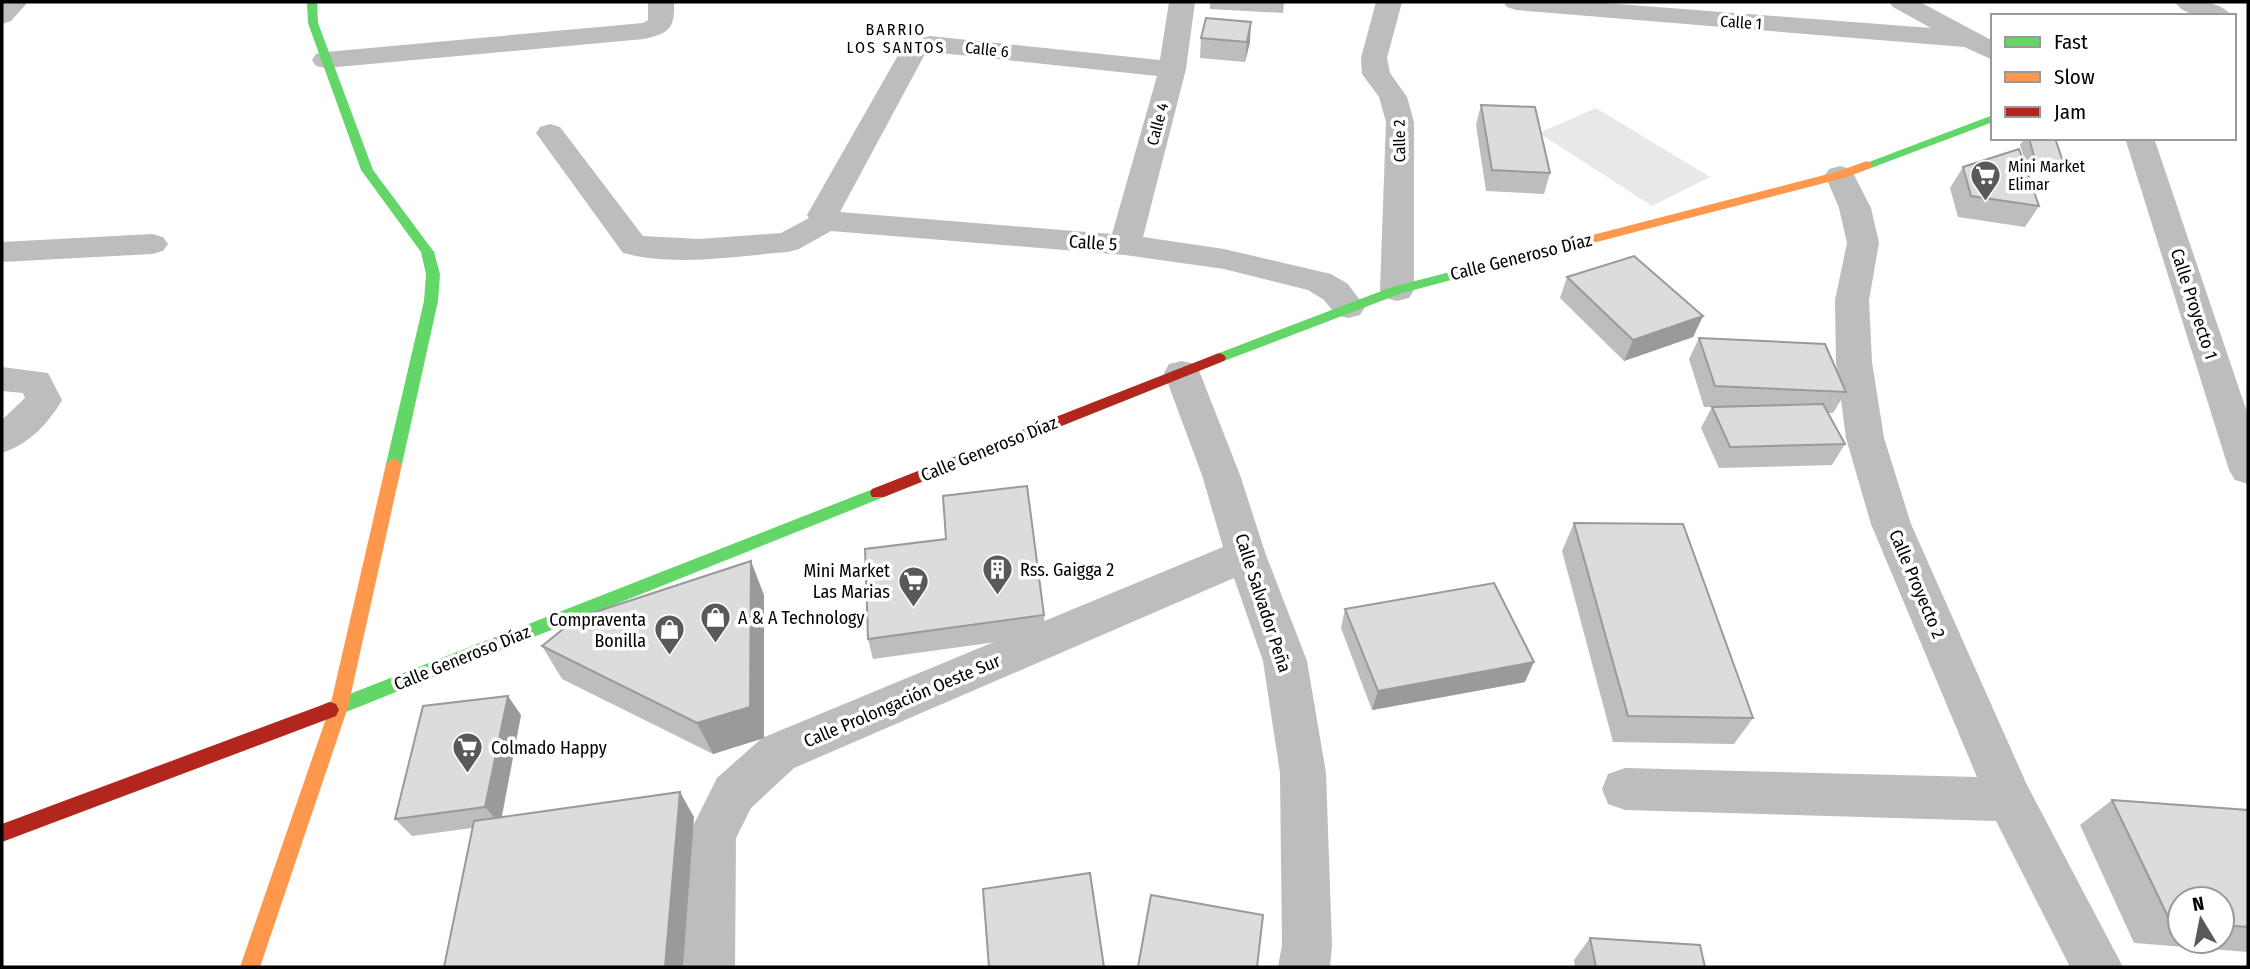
<svg xmlns="http://www.w3.org/2000/svg" width="2250" height="969" font-family="'Fira Sans Condensed',sans-serif">
	<style>
		.green { fill: #e8e8e8 }
		.lines { fill: none; stroke-linecap: round; stroke-linejoin: round }
		.street { fill: #bdbdbd; fill-rule: evenodd }
		.fast { fill: #63d668; fill-rule: evenodd }
		.slow { fill: #ff974d; fill-rule: evenodd }
		.jam { fill: #b3261e; fill-rule: evenodd }
		.wall { fill: #bdbdbd; fill-rule: evenodd }
		.shaded-wall { fill: #9a9a9a }
		.building { fill: #dcdcdc; stroke: #9a9a9a; stroke-width: 2 }
		.labels { text-anchor: middle; stroke-width: 7; stroke-linejoin: round; paint-order: stroke }
		.far-street-label { font-size: 16px; fill: #000; stroke: #fff }
		.far-neighbourhood-label { font-size: 16px; letter-spacing: 2px; fill: #000; stroke: #fff }
		.far-poi-label { font-size: 16px; fill: #000; stroke: #fff; text-anchor: start }
		.street-label { font-size: 18px; fill: #000; stroke: #fff }
		.poi-label { font-size: 18px; fill: #000; stroke: #fff; text-anchor: start }
	</style>
	<rect width="100%" height="100%" fill="#fff"/>
	<!-- green -->
	<polygon class="green" points="1596,108 1710,177 1652,206 1539,133"/>
	<g class="lines">
		<!-- street -->
		<g class="street">
			<polygon points="2,2 28,2 11,21 2,24"/>
			<path d="M648 2H674C675 29 669 33 644 39L326 68 316 66 312 60 316 54 326 52 643 23 648 20Z"/>
			<path d="M1169 2H1195L1186 69 1143 237 1224 249 1331 274 1348 284 1365 307 1360 315 1348 318 1336 315 1324 300 1308 290 1224 269 1125 255 831 231 799 249 788 252C735 256 675 267 623 253L536 133 540 127 550 124 560 127 643 236 699 239 781 233 809 218 807 215 905 43 930 36 1160 60ZM931 52 1157 76 1112 234 840 212 925 54Z"/>
			<polygon points="1376,2 1402,2 1387,58 1390,73 1407,97 1414,122 1414,290 1409,298 1397,301 1385,298 1380,290 1386,122 1379,97 1362,74 1361,58"/>
			<polygon points="1503,2 1592,2 1931,28 1893,7 1889,2 1920,2 1993,41 1993,60 1964,47 1516,10 1507,7"/>
			<path d="M2175 2C2194 1 2220 0 2232 16 2213 16 2187 20 2175 2Z"/>
			<polygon points="2125,138 2154,138 2248,415 2248,484 2235,480 2229,470"/>
			<polygon points="1840,166 1851,169 1871,208 1879,243 1869,300 1872,362 1884,438 1911,524 2027,785 2123,967 2070,967 1996,821 1625,810 1608,804 1602,789 1608,774 1625,768 1977,777 1871,524 1846,438 1836,362 1835,300 1847,243 1839,208 1825,175 1829,169"/>
			<polygon points="152,234 163,237 168,244 163,251 152,254 2,262 2,242"/>
			<polygon points="1182,361 1195,364 1200,373 1240,475 1266,555 1307,661 1326,773 1332,945 1330,967 1278,967 1282,945 1280,773 1263,661 1234,578 794,768 751,808 736,838 735,967 683,967 688,836 717,778 762,738 1223,547 1202,475 1164,373 1169,364"/>
			<path d="M2 367 48 373 62 400C49 423 28 445 2 453V420L25 398 23 393 2 391Z"/>
		</g>
		<!-- fast -->
		<g class="fast">
			<polygon points="307,2 317,2 318,23 373,170 434,252 440,274 438,301 402,464 394,470 386,464 424,301 426,274 421,252 361,170 308,23"/>
			<polygon points="1993,115 1993,122 1871,168 1867,169 1861,165"/>
			<polygon points="1473,266 1478,267 1478,273 1402,293 1224,361 1214,361 1212,358 1214,355 1392,287"/>
			<polygon points="878,487 884,489 886,493 884,497 336,716 330,718 324,716 321,710 324,704"/>
		</g>
		<!-- slow -->
		<g class="slow">
			<polygon points="1867,161 1873,165 1871,168 1844,178 1473,274 1466,270 1473,266 1836,172"/>
			<polygon points="394,458 402,464 348,707 260,967 240,967 330,707 386,464"/>
		</g>
		<!-- jam -->
		<g class="jam">
			<polygon points="1219,353 1224,355 1226,358 1224,361 884,497 872,497 870,493 872,489"/>
			<polygon points="330,702 336,704 339,710 336,716 2,842 2,824"/>
		</g>
	</g>
	<!-- wall -->
	<g class="wall">
		<polygon points="1210,2 1284,2 1283,13 1210,9"/>
		<polygon points="1201,38 1250,42 1245,62 1200,58"/>
		<polygon points="1481,105 1550,173 1544,194 1486,191 1476,125"/>
		<polygon points="2025,138 2055,138 2064,165 2057,175 2028,171 2020,145"/>
		<polygon points="1963,167 2039,206 2025,227 1958,217 1950,188"/>
		<polygon points="1567,277 1703,316 1693,337 1624,361 1560,298"/>
		<polygon points="1699,338 1846,392 1833,413 1828,413 1845,444 1832,465 1719,468 1701,428 1712,407 1715,407 1704,407 1689,359"/>
		<polygon points="1574,523 1753,718 1734,744 1613,742 1562,551"/>
		<polygon points="764,595 764,738 713,754 562,679 542,646"/>
		<polygon points="1345,609 1525,682 1372,710 1341,628"/>
		<polygon points="1044,615 1046,635 873,659 868,639"/>
		<polygon points="521,715 502,817 694,817 472,828 412,836 395,819"/>
		<path d="M2112 800 2248 810V952L2134 943 2080 825ZM2180 899H2222V941H2180Z"/>
		<polygon points="1590,938 1705,967 1575,967 1574,960"/>
	</g>
	<!-- shaded-wall -->
	<g class="shaded-wall">
		<polygon points="1251,22 1250,42 1245,62 1247,42"/>
		<polygon points="1703,316 1693,337 1624,361 1633,340"/>
		<polygon points="751,561 764,595 764,738 713,754 697,723"/>
		<polygon points="1534,662 1525,682 1372,710 1378,691"/>
		<polygon points="508,696 521,715 500,824 485,807"/>
		<polygon points="680,792 694,817 683,967 665,967"/>
	</g>
	<!-- building -->
	<g class="building">
		<polygon points="1206,18 1251,22 1247,42 1201,38"/>
		<polygon points="1481,105 1535,107 1550,173 1492,170"/>
		<polygon points="2029,138 2055,138 2064,165 2035,160"/>
		<polygon points="2019,149 2039,206 1971,196 1963,167"/>
		<polygon points="1634,256 1703,316 1633,340 1567,277"/>
		<polygon points="1699,338 1825,344 1846,392 1715,386"/>
		<polygon points="1823,404 1845,444 1730,447 1712,407"/>
		<polygon points="1027,486 1044,615 868,639 865,549 946,539 943,496"/>
		<polygon points="1574,523 1683,524 1753,718 1628,716"/>
		<polygon points="751,561 750,707 697,723 542,646 577,618"/>
		<polygon points="1494,583 1534,662 1378,691 1345,609"/>
		<polygon points="508,696 485,807 395,819 423,706"/>
		<polygon points="680,792 665,967 444,967 474,821"/>
		<polygon points="2112,800 2248,810 2248,927 2222,925 2222,899 2180,899 2180,922 2170,921"/>
		<polygon points="1090,873 1104,967 989,967 983,889"/>
		<polygon points="1151,895 1263,915 1257,967 1138,967"/>
		<polygon points="1590,938 1700,945 1705,967 1596,967"/>
	</g>
	<!-- icons -->
	<defs>
		<symbol id="supermarket-pin" viewBox="-11 -11 22 30"><path d="M0 17L-7.5 6A9.5 9.5 0 1 1 7.5 6Z" fill="#595959" stroke="#fff"/><path d="M-6-5.5h2.5l.6 2H6L4.5 2H-2.5L-4.4-4H-6ZM-1.5 3.2a1.3 1.3 0 1 0 .1 0ZM3 3.2a1.3 1.3 0 1 0 .1 0Z" fill="#fff"/></symbol>
		<symbol id="building-pin" viewBox="-11 -11 22 30"><path d="M0 17L-7.5 6A9.5 9.5 0 1 1 7.5 6Z" fill="#595959" stroke="#fff"/><path d="M-4-6H4V6H1V3H-1V6H-4ZM-2.5-4.3h1.7v1.8h-1.7ZM.8-4.3h1.7v1.8H.8ZM-2.5-1h1.7V.8h-1.7ZM.8-1h1.7V.8H.8Z" fill="#fff"/></symbol>
		<symbol id="shop-pin" viewBox="-11 -11 22 30"><path d="M0 17L-7.5 6A9.5 9.5 0 1 1 7.5 6Z" fill="#595959" stroke="#fff"/><path d="M-5-2.5h2.3a2.7 3.5 0 0 1 5.4 0H5L5.5 6h-11ZM-1.5-2.5h3a1.5 2.3 0 0 0-3 0Z" fill="#fff"/></symbol>
	</defs>
	<g fill-rule="evenodd">
		<use href="#supermarket-pin" x="1968" y="158" width="35" height="47"/>
		<use href="#building-pin" x="980" y="552" width="35" height="47"/>
		<use href="#supermarket-pin" x="896" y="564" width="35" height="47"/>
		<use href="#shop-pin" x="698" y="600" width="35" height="47"/>
		<use href="#shop-pin" x="652" y="612" width="35" height="47"/>
		<use href="#supermarket-pin" x="450" y="730" width="35" height="47"/>
	</g>
	<g class="labels">
		<!-- far-street labels -->
		<g class="far-street-label">
			<text transform="translate(1741 22) rotate(4)" y="6">Calle 1</text>
			<text transform="translate(987 49) rotate(6)" y="6">Calle 6</text>
			<text transform="translate(1157 124) rotate(-75)" y="6">Calle 4</text>
			<text transform="translate(1399 141) rotate(-91)" y="6">Calle 2</text>
		</g>
		<!-- far-neighbourhood labels -->
		<g class="far-neighbourhood-label">
			<text x="896" y="35">BARRIO<tspan x="896" dy="18">LOS SANTOS</tspan></text>
		</g>
		<!-- far-poi labels -->
		<g class="far-poi-label">
			<text x="2008" y="172">Mini Market<tspan x="2008" dy="18">Elimar</tspan></text>
		</g>
		<!-- street labels -->
		<g class="street-label">
			<text transform="translate(1093 243) rotate(4)" y="6">Calle 5</text>
			<text transform="translate(1521 257) rotate(-14)" y="6">Calle Generoso Díaz</text>
			<text transform="translate(2194 304) rotate(72)" y="6">Calle Proyecto 1</text>
			<text transform="translate(989 449) rotate(-22)" y="6">Calle Generoso Díaz</text>
			<text transform="translate(1917 584) rotate(67)" y="6">Calle Proyecto 2</text>
			<text transform="translate(1263 603) rotate(72)" y="6">Calle Salvador Peña</text>
			<text transform="translate(462 658) rotate(-22)" y="6">Calle Generoso Díaz</text>
			<text transform="translate(902 701) rotate(-23)" y="6">Calle Prolongación Oeste Sur</text>
		</g>
		<!-- poi labels -->
		<g class="poi-label">
			<text x="1020" y="576">Rss. Gaigga 2</text>
			<text x="890" y="577" text-anchor="end">Mini Market<tspan x="890" dy="21">Las Marias</tspan></text>
			<text x="738" y="624">A &amp; A Technology</text>
			<text x="646" y="626" text-anchor="end">Compraventa<tspan x="646" dy="21">Bonilla</tspan></text>
			<text x="491" y="754">Colmado Happy</text>
		</g>
	</g>
	<!-- border -->
	<rect width="2250" height="969" fill="none" stroke="#000000" stroke-width="7"/>
	<!-- legend -->
	<rect x="1991" y="14" width="245" height="126" fill="#ffffff" stroke="#999999" stroke-width="2"/>
	<rect x="2005" y="37" width="35" height="10" fill="#63d668" stroke="#999999" stroke-width="2"/>
	<text x="2054" y="49" font-size="21" fill="#000000">Fast</text>
	<rect x="2005" y="72" width="35" height="10" fill="#ff974d" stroke="#999999" stroke-width="2"/>
	<text x="2054" y="84" font-size="21" fill="#000000">Slow</text>
	<rect x="2005" y="107" width="35" height="10" fill="#b3261e" stroke="#999999" stroke-width="2"/>
	<text x="2054" y="119" font-size="21" fill="#000000">Jam</text>
	<!-- north arrow -->
	<g transform="translate(2201 920) rotate(350)"><circle r="33" fill="#ffffff" stroke="#999999" stroke-width="2"/>
	<path d="M0-5L12 26L0 18L-12 26Z" fill="#595959"/>
	<text y="-10" font-size="19" font-weight="bold" text-anchor="middle" fill="#000000">N</text>
	</g>
</svg>
